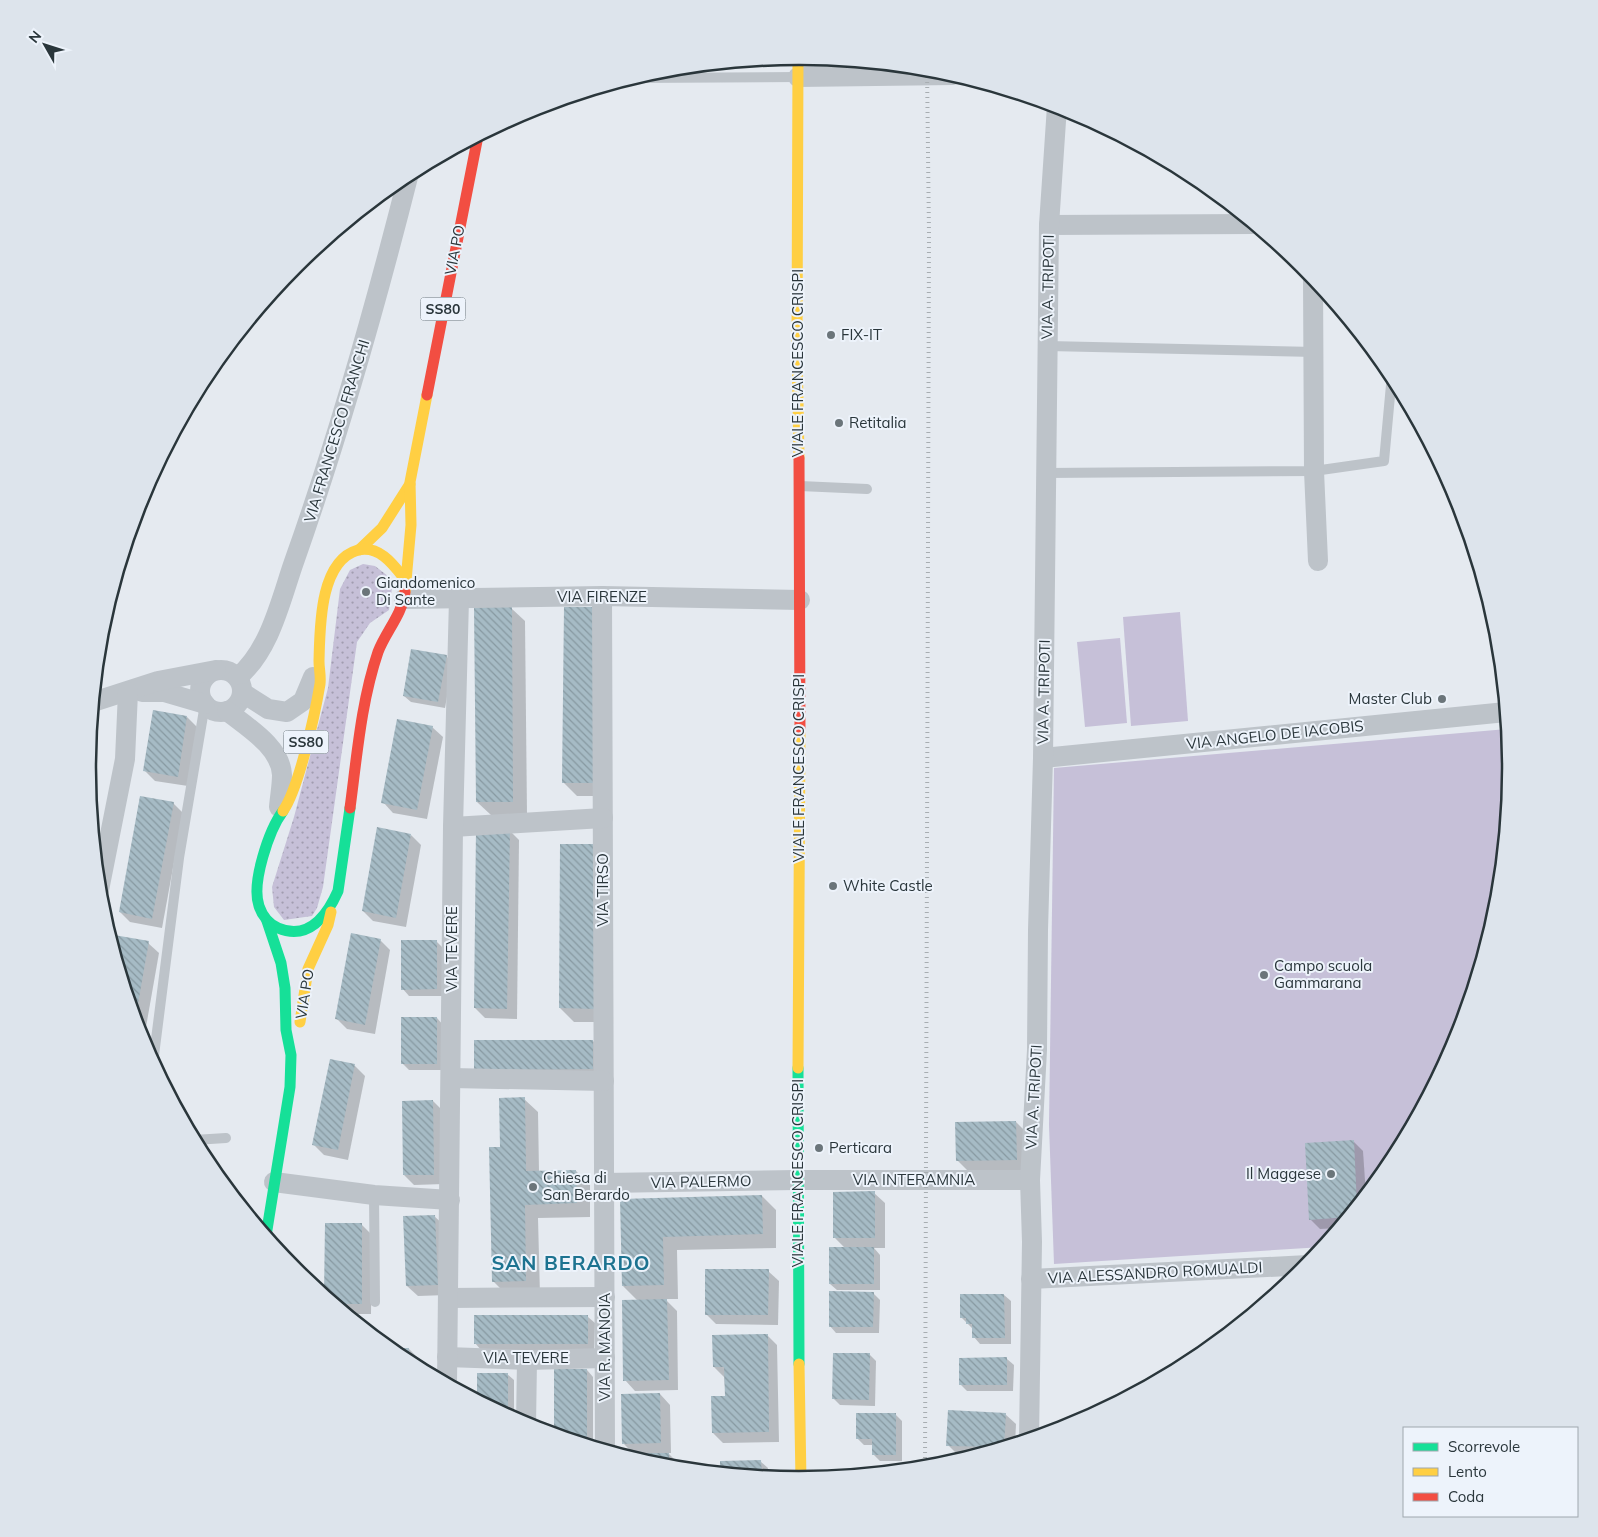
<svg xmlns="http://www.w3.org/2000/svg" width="1598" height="1537" font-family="Mulish,sans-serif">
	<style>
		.grass { fill: url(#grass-dots) }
		.pitch { fill: #c6c0d8 }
		.shadow { fill: #0003 }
		.building { fill: url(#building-back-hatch) }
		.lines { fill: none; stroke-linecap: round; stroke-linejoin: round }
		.lane { stroke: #bdc3c9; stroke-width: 10 }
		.street { stroke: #bdc3c9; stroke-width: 20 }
		.fast { stroke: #16e098; stroke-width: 11 }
		.slow { stroke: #ffcf43; stroke-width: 11 }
		.jam { stroke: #f24e42; stroke-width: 11 }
		.rail { stroke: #a7adb1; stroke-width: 4; stroke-dasharray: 1 4; stroke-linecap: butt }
		.poi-dot { fill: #6b757a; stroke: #edf3fb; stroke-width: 2 }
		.labels { text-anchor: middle; stroke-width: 4; stroke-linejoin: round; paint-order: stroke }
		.shield { fill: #edf3fb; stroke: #646f75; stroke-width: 1 }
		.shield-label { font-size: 14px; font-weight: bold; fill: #2a363b }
		.street-label { font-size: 15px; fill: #2a363b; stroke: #edf3fb }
		.poi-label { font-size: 15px; fill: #2a363b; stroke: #edf3fb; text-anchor: start }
		.district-label { font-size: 20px; font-weight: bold; letter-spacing: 1px; fill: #1d7390; stroke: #edf3fb }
		.rim { fill: none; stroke: #2a363b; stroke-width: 2.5 }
	</style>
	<defs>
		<pattern id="grass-dots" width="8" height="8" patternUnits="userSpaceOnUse" patternTransform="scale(1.25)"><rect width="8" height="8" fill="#c6c0d8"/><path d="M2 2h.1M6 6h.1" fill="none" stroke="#a19db0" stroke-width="1.8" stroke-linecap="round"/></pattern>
		<pattern id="building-back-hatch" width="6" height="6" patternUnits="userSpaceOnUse" patternTransform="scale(1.25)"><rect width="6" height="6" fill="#a6bbc5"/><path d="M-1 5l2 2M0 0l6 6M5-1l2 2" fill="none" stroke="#8799a1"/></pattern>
	</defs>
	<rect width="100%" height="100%" fill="#e5eaf0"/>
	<!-- grass -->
	<polygon class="grass" points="363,564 375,566 393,580 389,610 370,623 357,642 323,887 317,908 312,916 284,920 274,907 272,887 294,817 328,688 340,589 350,570"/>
	<!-- pitch -->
	<g class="pitch">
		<polygon points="1180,612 1188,721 1131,726 1123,617"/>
		<polygon points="1120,638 1127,723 1085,727 1077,642"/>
		<polygon points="1507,729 1511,769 1498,908 1457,1041 1391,1164 1323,1247 1054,1264 1049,1125 1054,768"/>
	</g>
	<!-- shadow -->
	<g class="shadow">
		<polygon points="700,66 701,78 628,80 660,70"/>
		<polygon points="511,608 525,621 527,815 491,815 477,802"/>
		<polygon points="565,608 608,796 577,796 563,782"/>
		<polygon points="446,656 453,663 445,708 411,702 404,696"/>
		<polygon points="187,717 197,727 188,786 155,781 145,771"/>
		<polygon points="432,727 443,737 427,819 393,813 383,802"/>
		<polygon points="173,803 183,813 162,928 130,922 120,912"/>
		<polygon points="509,830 519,840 517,1019 485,1018 475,1008"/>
		<polygon points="411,835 421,845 406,927 373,921 363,911"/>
		<polygon points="561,845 608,1022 574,1022 560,1008"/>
		<polygon points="380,940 390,950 375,1034 347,1029 337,1019"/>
		<polygon points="436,941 443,948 443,996 409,996 403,989"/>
		<polygon points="148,943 159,953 143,1044 113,950"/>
		<polygon points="437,1018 443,1025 443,1070 409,1070 403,1064"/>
		<polygon points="593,1041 603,1051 603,1079 486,1079"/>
		<polygon points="331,1061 355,1066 365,1076 348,1160 324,1155 314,1145"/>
		<polygon points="524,1099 538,1112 539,1172 576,1171 590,1185 590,1217 538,1218 540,1295 507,1295 494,1282 501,1148"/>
		<polygon points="433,1101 443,1111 444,1184 414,1185 404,1175"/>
		<polygon points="1016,1122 1026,1132 1027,1170 968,1171 958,1161"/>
		<polygon points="1353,1141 1363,1151 1366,1195 1339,1228 1320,1229 1310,1219"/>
		<polygon points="874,1193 885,1203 885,1248 874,1248 880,1255 880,1290 837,1290 830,1284 845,1248 835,1238"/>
		<polygon points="762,1196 776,1210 776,1248 677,1250 678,1299 665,1299 677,1311 678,1390 635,1391 625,1380 638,1301 623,1286 621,1200"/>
		<polygon points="434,1216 445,1226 447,1295 418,1296 407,1286"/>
		<polygon points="362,1225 372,1235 371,1314 346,1314 326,1297"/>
		<polygon points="768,1271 779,1281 778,1325 716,1324 706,1314"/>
		<polygon points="873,1293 880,1300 879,1333 836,1333 830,1326"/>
		<polygon points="1004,1295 1011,1301 1011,1344 980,1344 974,1337 974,1330 961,1317"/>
		<polygon points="588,1317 595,1323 594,1350 481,1350 475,1343"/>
		<polygon points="767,1335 777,1345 779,1442 723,1443 713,1433 726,1397 724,1377 714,1367"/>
		<polygon points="409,1349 423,1363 423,1371 403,1361"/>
		<polygon points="869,1354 876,1361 875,1406 840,1405 834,1399"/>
		<polygon points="1007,1359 1014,1365 1013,1391 967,1391 960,1384"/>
		<polygon points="587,1370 593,1377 593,1447 555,1435"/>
		<polygon points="478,1374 507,1374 514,1380 514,1420 478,1401"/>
		<polygon points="660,1394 670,1405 671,1453 668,1453 679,1464 679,1469 660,1467 624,1456 634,1454 624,1444"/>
		<polygon points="1005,1414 1016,1424 1015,1444 973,1456 958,1455 948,1445"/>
		<polygon points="896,1415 902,1421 902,1461 880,1461 873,1454 873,1445 864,1445 857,1438"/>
		<polygon points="761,1462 768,1468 768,1478 721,1473"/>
	</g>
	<!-- building -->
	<g class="building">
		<polygon points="512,606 513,802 476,802 474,607"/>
		<polygon points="564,607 597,607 595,783 562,783"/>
		<polygon points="411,649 447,655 438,702 403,696"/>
		<polygon points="153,710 187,716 178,777 143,771"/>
		<polygon points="397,719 433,726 417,810 381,803"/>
		<polygon points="140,796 174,802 152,919 119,912"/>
		<polygon points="377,827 411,834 396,918 362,911"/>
		<polygon points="476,829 510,829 507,1009 474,1008"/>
		<polygon points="560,844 596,844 595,1009 559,1008"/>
		<polygon points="351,933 381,939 365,1025 335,1019"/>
		<polygon points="114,935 149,941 135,1021 112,947"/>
		<polygon points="401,940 437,940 437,989 401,990"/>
		<rect x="401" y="1017" width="36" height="47"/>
		<polygon points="474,1040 593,1040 593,1069 474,1070"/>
		<polygon points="330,1059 355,1064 338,1150 312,1145"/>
		<polygon points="525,1097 526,1171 576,1170 577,1203 525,1205 526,1281 492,1282 489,1147 500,1147 499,1098"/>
		<polygon points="433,1100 434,1175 403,1175 402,1101"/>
		<polygon points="1016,1121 1017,1160 956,1161 955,1122"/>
		<polygon points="1354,1140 1357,1206 1348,1217 1309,1220 1305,1143"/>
		<polygon points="875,1191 875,1238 833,1238 833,1192"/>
		<polygon points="762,1195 763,1234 663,1237 664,1285 622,1286 620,1199"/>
		<polygon points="435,1215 438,1285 406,1286 403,1216"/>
		<polygon points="325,1223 362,1223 362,1304 334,1304 324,1296"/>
		<rect x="829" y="1247" width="45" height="37"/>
		<polygon points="705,1269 769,1269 768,1315 705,1315"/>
		<polygon points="829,1291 874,1292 873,1327 829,1327"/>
		<polygon points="960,1294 1004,1294 1005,1338 972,1338 972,1324 966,1324 966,1318 960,1318"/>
		<polygon points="667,1299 669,1380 623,1381 622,1300"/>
		<rect x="474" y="1315" width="114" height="29"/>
		<polygon points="768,1334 769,1432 712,1433 711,1396 725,1396 724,1367 713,1367 712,1335"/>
		<polygon points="387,1348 409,1348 409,1364 403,1361"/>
		<polygon points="833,1353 870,1353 869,1400 832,1399"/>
		<polygon points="1007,1357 1007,1385 959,1385 959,1358"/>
		<polygon points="554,1369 587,1369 587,1445 554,1435"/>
		<polygon points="477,1373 508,1373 508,1417 477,1400"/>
		<polygon points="660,1393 661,1443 622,1444 621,1394"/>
		<polygon points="948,1410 1006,1413 1004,1447 946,1446"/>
		<polygon points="856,1413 896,1413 896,1455 872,1455 872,1439 856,1439"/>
		<polygon points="622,1453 669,1453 669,1468 622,1456"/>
		<polygon points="761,1460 762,1477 720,1473 720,1461"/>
	</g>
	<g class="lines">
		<!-- lane -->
		<g class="lane">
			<polyline points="634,78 798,77"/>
			<polyline points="1048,346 1315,352"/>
			<polyline points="1046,473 1314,471 1384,461 1392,374"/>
			<polyline points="800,486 867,489"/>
			<polyline points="153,1063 179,858 205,704"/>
			<polyline points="194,1140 226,1138"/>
			<polyline points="374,1195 375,1302"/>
		</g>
		<!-- street -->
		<g class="street">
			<polyline points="798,77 953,75"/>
			<polyline points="1049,225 1252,224"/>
			<polyline points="1313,278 1314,471 1318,561"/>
			<polyline points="602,596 605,1450"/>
			<polyline points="404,599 602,596 800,600"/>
			<circle cx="221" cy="691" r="21"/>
			<path d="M238 677C271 649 281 598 295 559 340 432 376 304 409 173"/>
			<polyline points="142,692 164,692 205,704"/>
			<polyline points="243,693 268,709 287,712 303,701 313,677"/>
			<polyline points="93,702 158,681 216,670"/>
			<path d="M227 711C247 727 281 747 282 775 282 785 280 796 279 807"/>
			<polyline points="1043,758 1506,712"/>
			<polyline points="453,827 603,818"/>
			<polyline points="99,890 125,759 128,692"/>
			<polyline points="452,1078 604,1081"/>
			<polyline points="274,1182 374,1195 450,1200"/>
			<polyline points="604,1183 797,1180 1030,1180"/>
			<polyline points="1031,1279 1308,1265"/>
			<polyline points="448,1298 605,1297"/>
			<polyline points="447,1357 527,1360 605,1358"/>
			<polyline points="447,1384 453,827 459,599"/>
			<polyline points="526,1426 527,1360"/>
			<polyline points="1029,1439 1032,1242 1030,1180 1037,1050 1038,930 1043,758 1049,225 1057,106"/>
		</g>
		<!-- fast -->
		<g class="fast">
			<path d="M283 811C269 830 251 883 259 906 262 915 269 924 278 928 308 941 327 916 338 891L350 808"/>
			<polyline points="798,1068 799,1364"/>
			<polyline points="266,1236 290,1087 291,1055 286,1030 285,988 281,963 267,921"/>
		</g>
		<!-- slow -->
		<g class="slow">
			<polyline points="798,56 797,346 799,458"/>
			<polyline points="359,550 382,528 410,484"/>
			<polyline points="405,592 411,525 410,482 427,395"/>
			<path d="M283 811C299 788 315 714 320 684 321 676 319 669 319 661 320 629 319 561 358 550 379 545 393 564 404 578"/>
			<polyline points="300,1022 308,969 328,925 331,912"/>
			<polyline points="798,1068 800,732"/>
			<polyline points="799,1364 801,1481"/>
		</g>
		<!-- jam -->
		<g class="jam">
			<polyline points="427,395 478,136"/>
			<polyline points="799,458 800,732"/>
			<path d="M350 808C357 756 361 702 378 652 386 631 402 615 405 592"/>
		</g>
		<!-- rail -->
		<polyline class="rail" points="925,1468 929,234 927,69"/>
	</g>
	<!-- markers -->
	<g class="poi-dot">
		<circle cx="831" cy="335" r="5"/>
		<circle cx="839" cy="423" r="5"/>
		<circle cx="366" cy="592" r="5"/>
		<circle cx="1442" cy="699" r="5"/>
		<circle cx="833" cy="886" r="5"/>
		<circle cx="1264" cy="975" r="5"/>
		<circle cx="819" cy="1148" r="5"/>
		<circle cx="1331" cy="1174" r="5"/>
		<circle cx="533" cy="1187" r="5"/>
	</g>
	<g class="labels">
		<!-- shield labels -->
		<g class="shield">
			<rect x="420.5" y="297.5" width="45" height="23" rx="4"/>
			<rect x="283.5" y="730.5" width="45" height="23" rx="4"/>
		</g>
		<g class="shield-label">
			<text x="443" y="314">SS80</text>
			<text x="306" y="747">SS80</text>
		</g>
		<!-- street labels -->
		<g class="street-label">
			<text transform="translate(455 250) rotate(-79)" y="5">VIA PO</text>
			<text transform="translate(1048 287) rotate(-89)" y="5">VIA A. TRIPOTI</text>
			<text transform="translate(798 363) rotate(-90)" y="5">VIALE FRANCESCO CRISPI</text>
			<text transform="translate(337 431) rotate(-73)" y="5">VIA FRANCESCO FRANCHI</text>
			<text x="602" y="602">VIA FIRENZE</text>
			<text transform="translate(1044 692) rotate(-89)" y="5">VIA A. TRIPOTI</text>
			<text transform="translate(1275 735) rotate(-6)" y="5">VIA ANGELO DE IACOBIS</text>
			<text transform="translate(799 768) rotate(-90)" y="5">VIALE FRANCESCO CRISPI</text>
			<text transform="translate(603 890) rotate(-90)" y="5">VIA TIRSO</text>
			<text transform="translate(452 949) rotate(-90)" y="5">VIA TEVERE</text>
			<text transform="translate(305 994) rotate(-81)" y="5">VIA PO</text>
			<text transform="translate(1034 1097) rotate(-87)" y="5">VIA A. TRIPOTI</text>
			<text transform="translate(798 1173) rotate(-90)" y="5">VIALE FRANCESCO CRISPI</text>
			<text x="914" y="1185">VIA INTERAMNIA</text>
			<text transform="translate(701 1182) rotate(-1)" y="5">VIA PALERMO</text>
			<text transform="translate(1155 1273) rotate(-3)" y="5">VIA ALESSANDRO ROMUALDI</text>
			<text transform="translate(605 1347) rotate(-90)" y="5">VIA R. MANOIA</text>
			<text x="526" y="1363">VIA TEVERE</text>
		</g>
		<!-- poi labels -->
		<g class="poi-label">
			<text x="841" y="340">FIX-IT</text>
			<text x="849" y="428">Retitalia</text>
			<text x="376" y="588">Giandomenico<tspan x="376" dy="17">Di Sante</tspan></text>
			<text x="1432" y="704" text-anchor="end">Master Club</text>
			<text x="843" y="891">White Castle</text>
			<text x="1274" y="971">Campo scuola<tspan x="1274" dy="17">Gammarana</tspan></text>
			<text x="829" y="1153">Perticara</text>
			<text x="1321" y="1179" text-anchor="end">Il Maggese</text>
			<text x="543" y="1183">Chiesa di<tspan x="543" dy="17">San Berardo</tspan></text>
		</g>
		<!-- district labels -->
		<g class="district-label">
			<text x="571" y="1270">SAN BERARDO</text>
		</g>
	</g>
	<!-- crop -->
	<path d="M0 0H1598V1537H0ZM96 768a703 703 0 1 1 1406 0a703 703 0 1 1-1406 0Z" fill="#dde4ec" fill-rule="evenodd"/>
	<path class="rim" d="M96 768a703 703 0 1 1 1406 0a703 703 0 1 1-1406 0Z"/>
	<!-- legend -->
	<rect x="1403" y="1427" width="175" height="90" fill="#edf3fb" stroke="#9fa7ae"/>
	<rect x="1413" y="1443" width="25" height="8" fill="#16e098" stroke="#9fa7ae"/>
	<text x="1448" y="1452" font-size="15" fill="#2a363b">Scorrevole</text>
	<rect x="1413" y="1468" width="25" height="8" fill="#ffcf43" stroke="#9fa7ae"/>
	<text x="1448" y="1477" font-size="15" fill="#2a363b">Lento</text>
	<rect x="1413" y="1493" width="25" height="8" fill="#f24e42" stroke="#9fa7ae"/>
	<text x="1448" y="1502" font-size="15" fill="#2a363b">Coda</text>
	<!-- north arrow -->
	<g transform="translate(45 45) rotate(309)" stroke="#edf3fb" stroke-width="4" paint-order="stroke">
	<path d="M0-4L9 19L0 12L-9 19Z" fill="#2a363b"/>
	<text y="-8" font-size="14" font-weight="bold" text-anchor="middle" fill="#2a363b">N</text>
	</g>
</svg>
